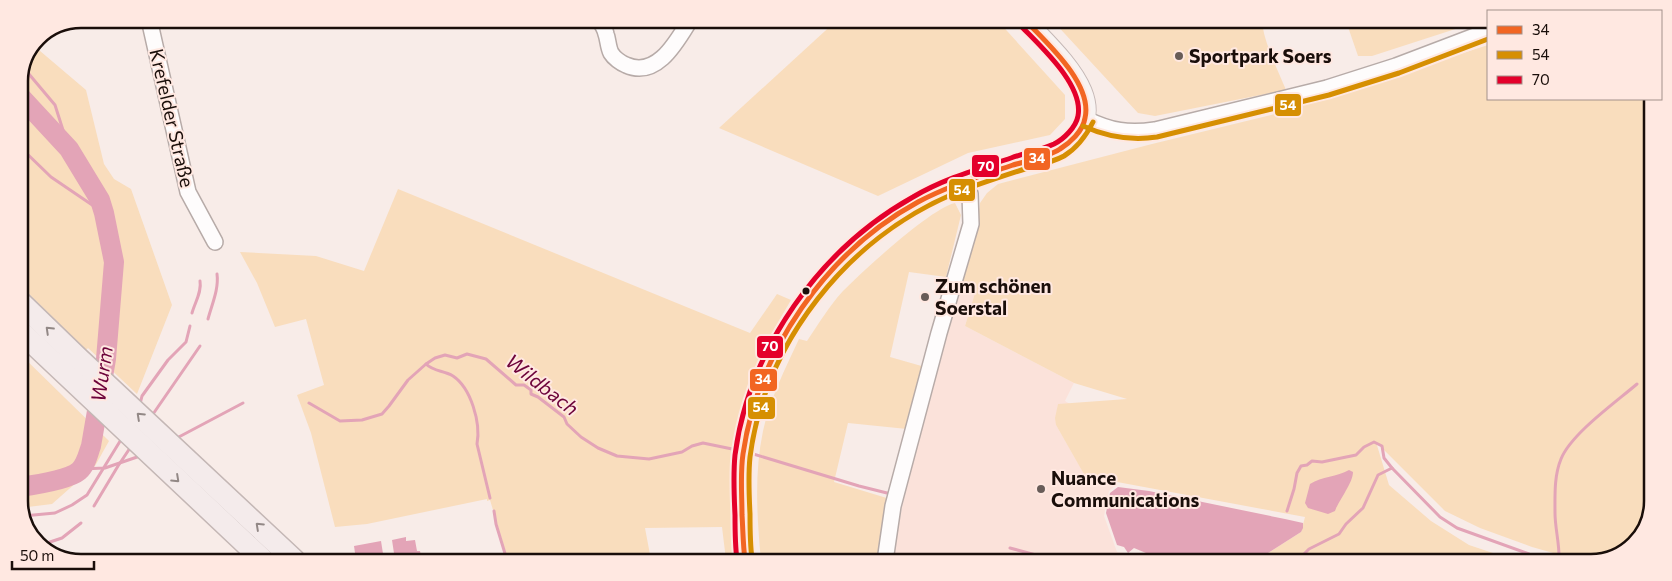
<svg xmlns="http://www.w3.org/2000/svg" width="1672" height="581" font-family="Commissioner,sans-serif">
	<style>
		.built { fill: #fbe2da }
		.green { fill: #f9ddbd }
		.water { fill: #e3a4b7 }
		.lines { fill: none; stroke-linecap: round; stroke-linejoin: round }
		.stream { stroke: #e3a4b7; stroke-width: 3 }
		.river { stroke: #e3a4b7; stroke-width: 20 }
		.minor-casing { stroke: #b7aba8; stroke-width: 18 }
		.major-casing { stroke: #c4b7b5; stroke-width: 21 }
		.highway-casing { stroke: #c4b7b5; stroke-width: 24 }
		.minor { stroke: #fefcfc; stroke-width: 15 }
		.major { stroke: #f8f3f2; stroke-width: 19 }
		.highway { stroke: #f4ebeb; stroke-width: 21 }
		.bus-1-casing { stroke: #ffe8e1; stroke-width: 9 }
		.bus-2-casing { stroke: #ffe8e1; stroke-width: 9 }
		.bus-3-casing { stroke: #ffe8e1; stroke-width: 9 }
		.bus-1 { stroke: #f26522; stroke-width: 5 }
		.bus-2 { stroke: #d68f02; stroke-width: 5 }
		.bus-3 { stroke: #e4002b; stroke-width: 5 }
		.oneway { stroke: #928886 }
		.poi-dot { fill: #685c58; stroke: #ffe8e1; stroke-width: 2 }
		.bus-dot { fill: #1a0e0a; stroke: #ffe8e1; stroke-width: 2 }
		.labels { text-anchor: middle; stroke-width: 4; stroke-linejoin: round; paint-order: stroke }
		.poi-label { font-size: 19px; font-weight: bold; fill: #1a0e0a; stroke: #ffe8e1; text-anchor: start }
		.street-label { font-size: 19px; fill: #1a0e0a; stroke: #ffe8e1 }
		.water-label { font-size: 20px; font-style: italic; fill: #6d033a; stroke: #ffe8e1 }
		.rim { fill: none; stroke: #1a0e0a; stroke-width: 2.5 }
		.line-badge { stroke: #ffe8e1; stroke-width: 2 }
		.badge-label { font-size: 14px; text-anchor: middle; font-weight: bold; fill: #fff }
	</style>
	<rect width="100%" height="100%" fill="#f8ece8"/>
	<!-- built -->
	<polygon class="built" points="959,288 975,293 965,326 1074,383 1065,401 1070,404 1058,404 1056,425 1087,479 1117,484 1109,491 1104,516 1117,552 1125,553 1113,561 891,561 918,431"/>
	<!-- green -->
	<g class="green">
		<polygon points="837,20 998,21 1065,95 1065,119 1050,135 968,153 878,196 719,128"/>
		<path d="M1053 21H1263C1260 34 1280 75 1286 90L1155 116 1138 113Z"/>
		<polygon points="1346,21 1477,22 1372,56 1358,56"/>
		<polygon points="33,45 86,90 104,164 114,179 131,189 172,305 137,394 88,348 86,350 19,284 19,76"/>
		<polygon points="1488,45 1488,99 1653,99 1650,520 1629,550 1592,562 1585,562 1532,547 1480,528 1445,511 1376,442 1389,485 1431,521 1469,545 1520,562 1248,562 1268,553 1301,532 1305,517 1085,476 1056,425 1055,418 1058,404 1127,399 1074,383 965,326 975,293 959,288 978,220 980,203 987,193 998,184 1152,144 1271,115"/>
		<polygon points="398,189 750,333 777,294 791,300 765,345 738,427 733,449 733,523 737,560 726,560 722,527 645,528 651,560 508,560 490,500 487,501 487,499 367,524 335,527 311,433 297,395 324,385 306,319 275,327 257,283 240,252 316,256 364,271"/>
		<path d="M955 203 961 215 946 277 909 272 890 357 925 367 907 429 848 423 834 482 890 499 879 561H761C757 517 754 474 763 431 770 399 785 369 799 339L807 341C818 325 829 306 843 291 862 272 931 208 955 203Z"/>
		<polygon points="19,353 109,441 95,466 52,504 20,508"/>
	</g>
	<!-- water -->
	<g class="water">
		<path d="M1349 470 1353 472C1353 483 1339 500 1335 511L1328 514 1308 508 1305 503 1310 484C1322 476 1337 477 1349 470Z"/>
		<polygon points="1118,487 1149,491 1285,519 1303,523 1303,528 1301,532 1268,553 1245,562 1181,561 1158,558 1134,548 1128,553 1124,547 1117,545 1106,513 1110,493"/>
		<polygon points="406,537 406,541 415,540 417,551 420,551 422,560 395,560 392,540"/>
		<polygon points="381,541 384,560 356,560 354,546"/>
	</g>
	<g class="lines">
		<!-- stream -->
		<g class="stream">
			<polyline points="23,67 55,105 69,149"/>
			<polyline points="19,146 51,177 104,213"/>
			<polyline points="1645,263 1652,294"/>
			<path d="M192 313C195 302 202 292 200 281"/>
			<path d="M208 319C212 304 219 289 217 274"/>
			<path d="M426 364C434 372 443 370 453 376 471 388 481 423 477 444L490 498"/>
			<polyline points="309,403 340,421 362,420 382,414 389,406 408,380 426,364 435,358 445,355 457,358 467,354 486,359 516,385 524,385 531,390 531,394 538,397 564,417 567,424 581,437 598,448 617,456 649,459 682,452 692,446 703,443 737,450"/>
			<polyline points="140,404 142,396 168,360 186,342 190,326"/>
			<polyline points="151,417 200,346"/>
			<polyline points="175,439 243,403"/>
			<polyline points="750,453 859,486 891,494"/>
			<polyline points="81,469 105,468 140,456"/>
			<polyline points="94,506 118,466 132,445"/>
			<polyline points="494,511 496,524 507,560"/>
			<polyline points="1287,511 1294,489 1297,473 1301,466 1307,465 1312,461 1322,462 1356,455 1364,447 1374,442 1382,446 1384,458 1392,468"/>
			<polyline points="23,516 55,513 72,505 87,495 122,438"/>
			<polyline points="41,545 62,538 81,523"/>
			<polyline points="1010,548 1058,561"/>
			<polyline points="1296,562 1309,549 1339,534 1346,524 1363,508 1378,475 1392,468 1440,517 1457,528 1529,554 1534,558 1551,562"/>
			<path d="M1559 562C1560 545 1555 529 1555 513 1555 495 1554 476 1561 459 1571 434 1616 402 1637 384"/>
		</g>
		<!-- river -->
		<path class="river" d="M19 95 69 149 100 200 104 213 114 262 106 359 91 446C88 454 86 465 79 471 68 480 34 485 19 487"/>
		<defs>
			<g id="minor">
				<polyline points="149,19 188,192 215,242"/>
				<path d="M599 20C602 24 605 29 606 34 608 39 608 47 611 53 614 58 621 63 626 65 657 79 677 41 690 20"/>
				<path d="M1086 119C1111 131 1128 134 1155 130L1327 88 1396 66 1488 31"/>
				<polyline points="885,561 893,506 939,333 971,224 970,194 965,181"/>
			</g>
			<path id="major" d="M745 560C742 543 743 525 742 508 741 488 740 467 744 447 763 345 825 253 917 203 962 179 1011 167 1059 150 1123 110 1058 56 1026 21"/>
			<g id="highway">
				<polyline points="19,301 78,358 294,560"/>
				<polyline points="19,330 263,560"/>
			</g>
		</defs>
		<!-- minor casing -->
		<use href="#minor" class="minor-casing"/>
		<!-- major casing -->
		<use href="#major" class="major-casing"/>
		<!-- highway casing -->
		<use href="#highway" class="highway-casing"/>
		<!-- minor -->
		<use href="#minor" class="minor"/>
		<!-- major -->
		<use href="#major" class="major"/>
		<!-- highway -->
		<use href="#highway" class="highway"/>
		<defs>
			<path id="bus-1" d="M745 560C743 545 743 530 742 515 742 495 740 474 743 454 758 351 826 252 918 202 948 186 981 176 1013 165 1027 161 1048 157 1060 149 1070 143 1083 131 1085 118 1093 84 1047 43 1026 21"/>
			<g id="bus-2">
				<path d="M1083 126C1107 137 1130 141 1157 137L1329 95 1399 73 1488 39"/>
				<path d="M752 559C750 544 750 529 750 514 749 495 748 476 750 457 765 342 847 239 953 194 978 184 1003 176 1028 168 1040 165 1053 162 1064 156 1077 148 1086 136 1093 122"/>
			</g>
			<path id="bus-3" d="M737 560C735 545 735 530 735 515 734 495 733 475 735 455 749 348 820 249 913 197 943 179 978 169 1011 158 1025 153 1041 150 1054 144 1064 139 1076 127 1078 116 1084 85 1040 46 1021 26"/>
		</defs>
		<!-- bus-1 casing -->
		<use href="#bus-1" class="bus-1-casing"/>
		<!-- bus-2 casing -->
		<use href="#bus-2" class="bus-2-casing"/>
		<!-- bus-3 casing -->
		<use href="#bus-3" class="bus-3-casing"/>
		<!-- bus-1 -->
		<use href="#bus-1" class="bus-1"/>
		<!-- bus-2 -->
		<use href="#bus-2" class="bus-2"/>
		<!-- bus-3 -->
		<use href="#bus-3" class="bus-3"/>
	</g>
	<!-- one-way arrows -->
	<defs><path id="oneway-chevron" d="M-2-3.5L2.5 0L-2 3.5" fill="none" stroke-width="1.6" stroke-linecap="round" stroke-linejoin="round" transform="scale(1.25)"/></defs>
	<g class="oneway">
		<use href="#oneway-chevron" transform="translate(49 330) rotate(-136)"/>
		<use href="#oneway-chevron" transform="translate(140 416) rotate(-137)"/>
		<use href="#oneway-chevron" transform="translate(176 479) rotate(43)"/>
		<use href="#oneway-chevron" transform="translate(259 526) rotate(-137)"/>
	</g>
	<!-- markers -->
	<g class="poi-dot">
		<circle cx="1179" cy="56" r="5"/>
		<circle cx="925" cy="297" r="5"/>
		<circle cx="1041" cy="489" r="5"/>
	</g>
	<circle class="bus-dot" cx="806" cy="291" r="4.5"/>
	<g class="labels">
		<!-- poi labels -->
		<g class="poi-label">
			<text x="1189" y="63">Sportpark Soers</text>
			<text x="935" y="293">Zum schönen<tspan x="935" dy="22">Soerstal</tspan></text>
			<text x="1051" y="485">Nuance<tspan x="1051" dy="22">Communications</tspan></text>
		</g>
		<!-- street labels -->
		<g class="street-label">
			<text transform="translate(172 118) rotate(77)" y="7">Krefelder Straße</text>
		</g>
		<!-- water labels -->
		<g class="water-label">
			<text transform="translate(102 374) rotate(-82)" y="7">Wurm</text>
			<text transform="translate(542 385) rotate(38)" y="7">Wildbach</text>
		</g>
	</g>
	<!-- crop -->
	<path d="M0 0H1672V581H0ZM81 28H1591A53 53 0 0 1 1644 81V501A53 53 0 0 1 1591 554H81A53 53 0 0 1 28 501V81A53 53 0 0 1 81 28Z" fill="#ffe8e1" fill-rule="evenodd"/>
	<path class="rim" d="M81 28H1591A53 53 0 0 1 1644 81V501A53 53 0 0 1 1591 554H81A53 53 0 0 1 28 501V81A53 53 0 0 1 81 28Z"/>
	<g class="line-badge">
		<rect x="1274" y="93" width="28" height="24" rx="5" fill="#d68f02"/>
		<rect x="1023" y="147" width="28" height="24" rx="5" fill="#f26522"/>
		<rect x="971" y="154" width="29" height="24" rx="5" fill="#e4002b"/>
		<rect x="948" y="178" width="28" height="24" rx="5" fill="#d68f02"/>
		<rect x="756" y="335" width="28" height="24" rx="5" fill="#e4002b"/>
		<rect x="749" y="368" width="29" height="24" rx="5" fill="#f26522"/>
		<rect x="747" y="396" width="29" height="24" rx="5" fill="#d68f02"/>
	</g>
	<g class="badge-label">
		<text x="1288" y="110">54</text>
		<text x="1037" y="163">34</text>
		<text x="986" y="171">70</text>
		<text x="962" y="195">54</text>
		<text x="770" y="351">70</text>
		<text x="763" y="384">34</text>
		<text x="761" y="412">54</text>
	</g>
	<!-- legend -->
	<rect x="1487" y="10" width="175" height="90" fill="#ffe8e1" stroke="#a3918b"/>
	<rect x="1497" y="26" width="25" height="8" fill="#f26522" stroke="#a3918b"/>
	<text x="1532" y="35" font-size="15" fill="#1a0e0a">34</text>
	<rect x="1497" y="51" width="25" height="8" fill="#d68f02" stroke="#a3918b"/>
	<text x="1532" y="60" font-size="15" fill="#1a0e0a">54</text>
	<rect x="1497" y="76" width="25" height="8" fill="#e4002b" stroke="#a3918b"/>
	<text x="1532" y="85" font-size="15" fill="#1a0e0a">70</text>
	<!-- scale -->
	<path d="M12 561v8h82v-8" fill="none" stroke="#1a0e0a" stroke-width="2.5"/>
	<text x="20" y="561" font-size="15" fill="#1a0e0a" stroke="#ffe8e1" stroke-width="4" paint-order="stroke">50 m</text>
</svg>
